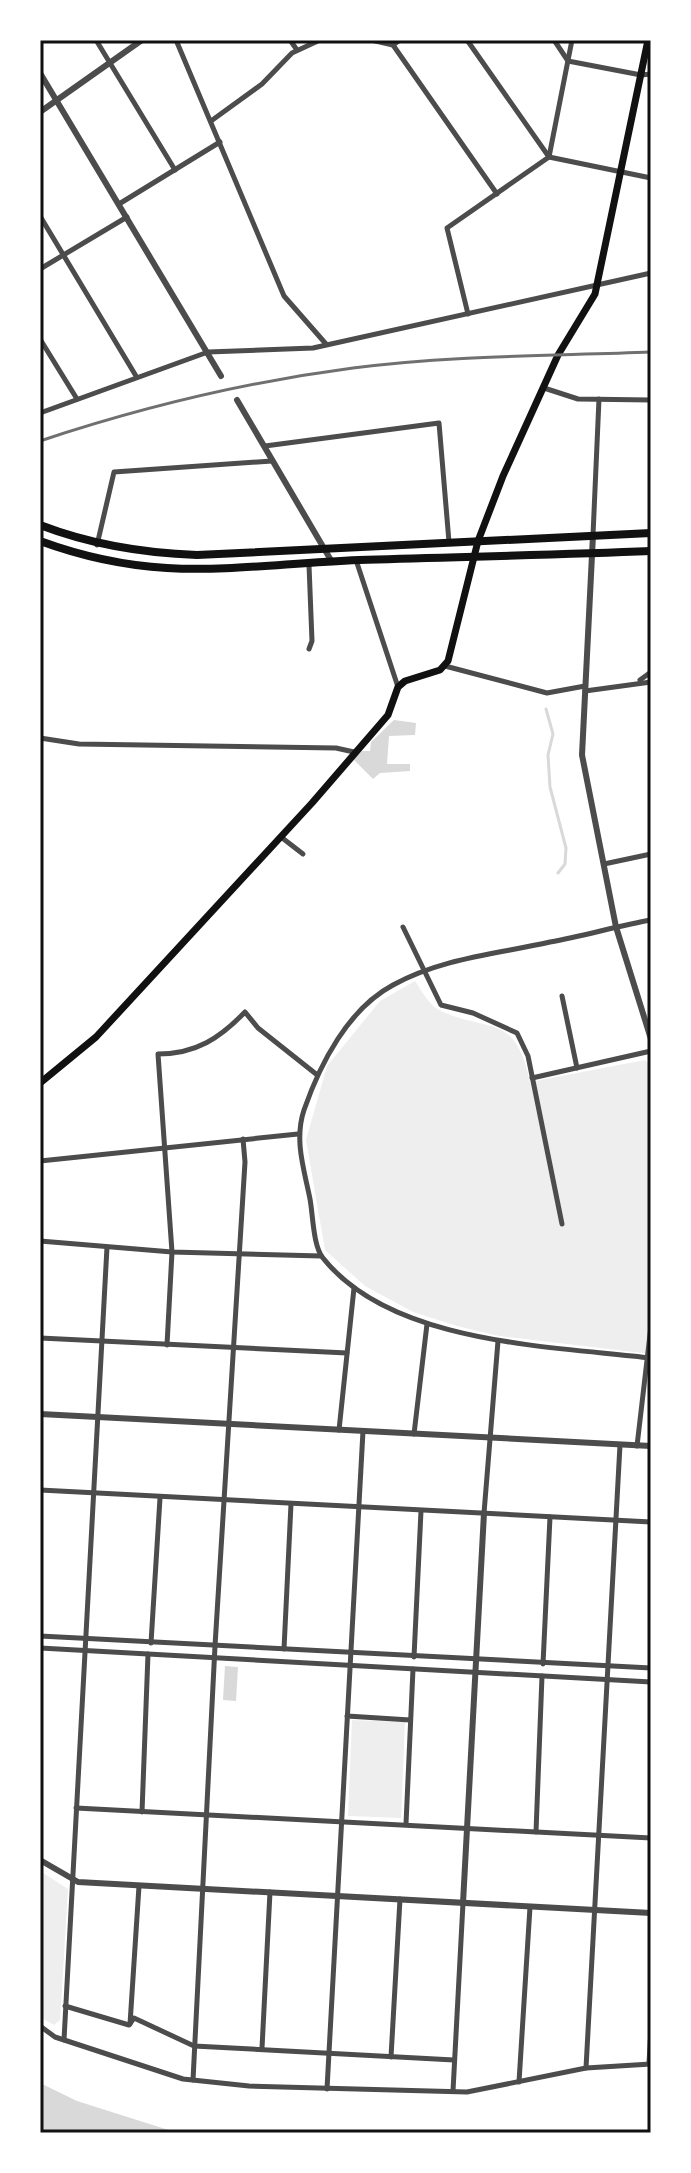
<svg xmlns="http://www.w3.org/2000/svg" width="691" height="2173" font-family="Raleway,sans-serif">
	<style>
		.green { fill: #eee }
		.water { fill: #d9d9d9 }
		.lines { fill: none; stroke-linecap: round; stroke-linejoin: round }
		.stream { stroke: #d9d9d9; stroke-width: 3 }
		.minor { stroke: #4c4c4c; stroke-width: 5 }
		.tertiary { stroke: #4c4c4c; stroke-width: 6 }
		.secondary { stroke: #111; stroke-width: 7 }
		.primary { stroke: #111; stroke-width: 8 }
		.rail { stroke: #707070; stroke-width: 3 }
		.neatline { fill: none; stroke: #111; stroke-width: 3 }
	</style>
	<rect width="100%" height="100%" fill="#fff"/>
	<!-- green -->
	<g class="green">
		<path d="M415 981C422 991 428 1004 439 1010 489 1034 515 1011 530 1082L645 1060 650 1064 651 1354 499 1336 457 1326 413 1312 365 1286 325 1250 306 1140 327 1066 380 1001Z"/>
		<polygon points="352,1720 405,1722 401,1818 348,1816"/>
		<polygon points="40,1871 68,1889 60,2020 54,2025 40,2017"/>
	</g>
	<!-- water -->
	<g class="water">
		<polygon points="394,720 416,723 415,735 389,736 387,764 410,764 410,771 380,773 373,779 353,759 362,751 370,751 371,742"/>
		<polygon points="225,1666 238,1667 236,1701 223,1700"/>
		<polygon points="40,2083 77,2101 178,2133 40,2133"/>
	</g>
	<g class="lines">
		<!-- stream -->
		<polyline class="stream" points="546,709 553,734 548,755 550,787 566,848 565,864 558,873"/>
		<!-- minor -->
		<g class="minor">
			<polyline points="96,40 175,170"/>
			<polyline points="176,40 284,296 326,344"/>
			<polyline points="290,40 297,50"/>
			<polyline points="371,40 393,45 400,40"/>
			<polyline points="467,40 549,157 651,178"/>
			<polyline points="554,40 568,61 641,75 651,74"/>
			<polyline points="393,45 497,194"/>
			<polyline points="211,121 262,84 292,53 320,40"/>
			<polyline points="119,204 220,142"/>
			<polyline points="40,216 136,376"/>
			<polyline points="40,269 127,217"/>
			<polyline points="468,314 447,228 549,157 572,40"/>
			<polyline points="40,339 77,399"/>
			<polyline points="544,388 578,399 651,400"/>
			<polyline points="40,413 208,352 313,348 651,273"/>
			<polyline points="265,446 439,423 449,542"/>
			<polyline points="593,535 599,399"/>
			<polyline points="97,545 114,472 272,461"/>
			<polyline points="356,560 398,687"/>
			<polyline points="309,565 312,641 309,649"/>
			<polyline points="445,666 547,693 585,686"/>
			<polyline points="640,680 651,672"/>
			<polyline points="585,691 651,682"/>
			<polyline points="40,738 79,744 336,748 354,752"/>
			<polyline points="281,837 303,854"/>
			<polyline points="604,864 651,854"/>
			<path d="M651 920C617 926 584 936 550 942 497 954 442 958 393 985 348 1009 320 1064 304 1110 294 1140 304 1169 310 1199 313 1215 313 1246 323 1258 391 1344 550 1346 651 1358"/>
			<polyline points="403,927 441,1005 473,1013 517,1033 528,1056 562,1224"/>
			<polyline points="562,996 577,1068"/>
			<polyline points="532,1078 651,1051"/>
			<polyline points="40,1161 298,1134"/>
			<polyline points="40,1241 172,1252 321,1256"/>
			<polyline points="40,1338 347,1353"/>
			<path d="M167 1345 172 1252 158 1054C196 1054 220 1038 245 1012L258 1028 316 1074"/>
			<polyline points="339,1430 354,1288"/>
			<polyline points="414,1434 427,1324"/>
			<polyline points="637,1446 651,1326"/>
			<polyline points="40,1490 651,1522"/>
			<polyline points="484,1513 498,1341"/>
			<polyline points="40,1636 651,1668"/>
			<polyline points="151,1643 160,1498"/>
			<polyline points="40,1648 651,1682"/>
			<polyline points="284,1649 291,1504"/>
			<polyline points="414,1657 421,1511"/>
			<polyline points="543,1664 550,1517"/>
			<polyline points="347,1716 410,1720"/>
			<polyline points="76,1808 651,1838"/>
			<polyline points="142,1812 148,1654"/>
			<polyline points="406,1824 413,1669"/>
			<polyline points="536,1832 542,1676"/>
			<polyline points="65,2006 129,2025 134,2018 194,2046 454,2060"/>
			<polyline points="130,2024 139,1886"/>
			<polyline points="40,2026 55,2037 183,2079 249,2086 467,2092 586,2068 651,2064"/>
			<polyline points="64,2040 107,1247"/>
			<polyline points="262,2048 270,1892"/>
			<polyline points="391,2057 400,1899"/>
			<polyline points="649,2063 651,2030"/>
			<polyline points="586,2068 620,1445"/>
			<polyline points="193,2080 215,1646 245,1162 243,1139"/>
			<polyline points="519,2082 530,1907"/>
			<polyline points="327,2089 363,1431"/>
			<polyline points="453,2091 463,1903"/>
		</g>
		<!-- tertiary -->
		<g class="tertiary">
			<polyline points="40,73 221,376"/>
			<polyline points="40,112 142,40"/>
			<polyline points="237,400 332,562"/>
			<polyline points="593,535 582,755 616,927 651,1039"/>
			<polyline points="40,1414 651,1446"/>
			<polyline points="40,1860 78,1882 651,1913"/>
			<polyline points="463,1903 484,1513"/>
		</g>
		<!-- secondary -->
		<polyline class="secondary" points="40,1083 96,1037 312,803 388,715 398,687 405,681 440,670 448,661 478,541 503,476 558,355 595,294 648,40"/>
		<!-- primary -->
		<g class="primary">
			<path d="M40 525C92 545 142 553 197 555L651 533"/>
			<path d="M40 541C160 585 237 565 359 560 456 557 554 555 651 551"/>
		</g>
		<!-- rail -->
		<path class="rail" d="M40 441C142 407 246 382 353 368 452 355 552 356 651 352"/>
	</g>
	<!-- border -->
	<rect width="691" height="2173" fill="none" stroke="#ffffff" stroke-width="84"/>
	<rect x="42" y="42" width="607" height="2089" class="neatline"/>
</svg>
